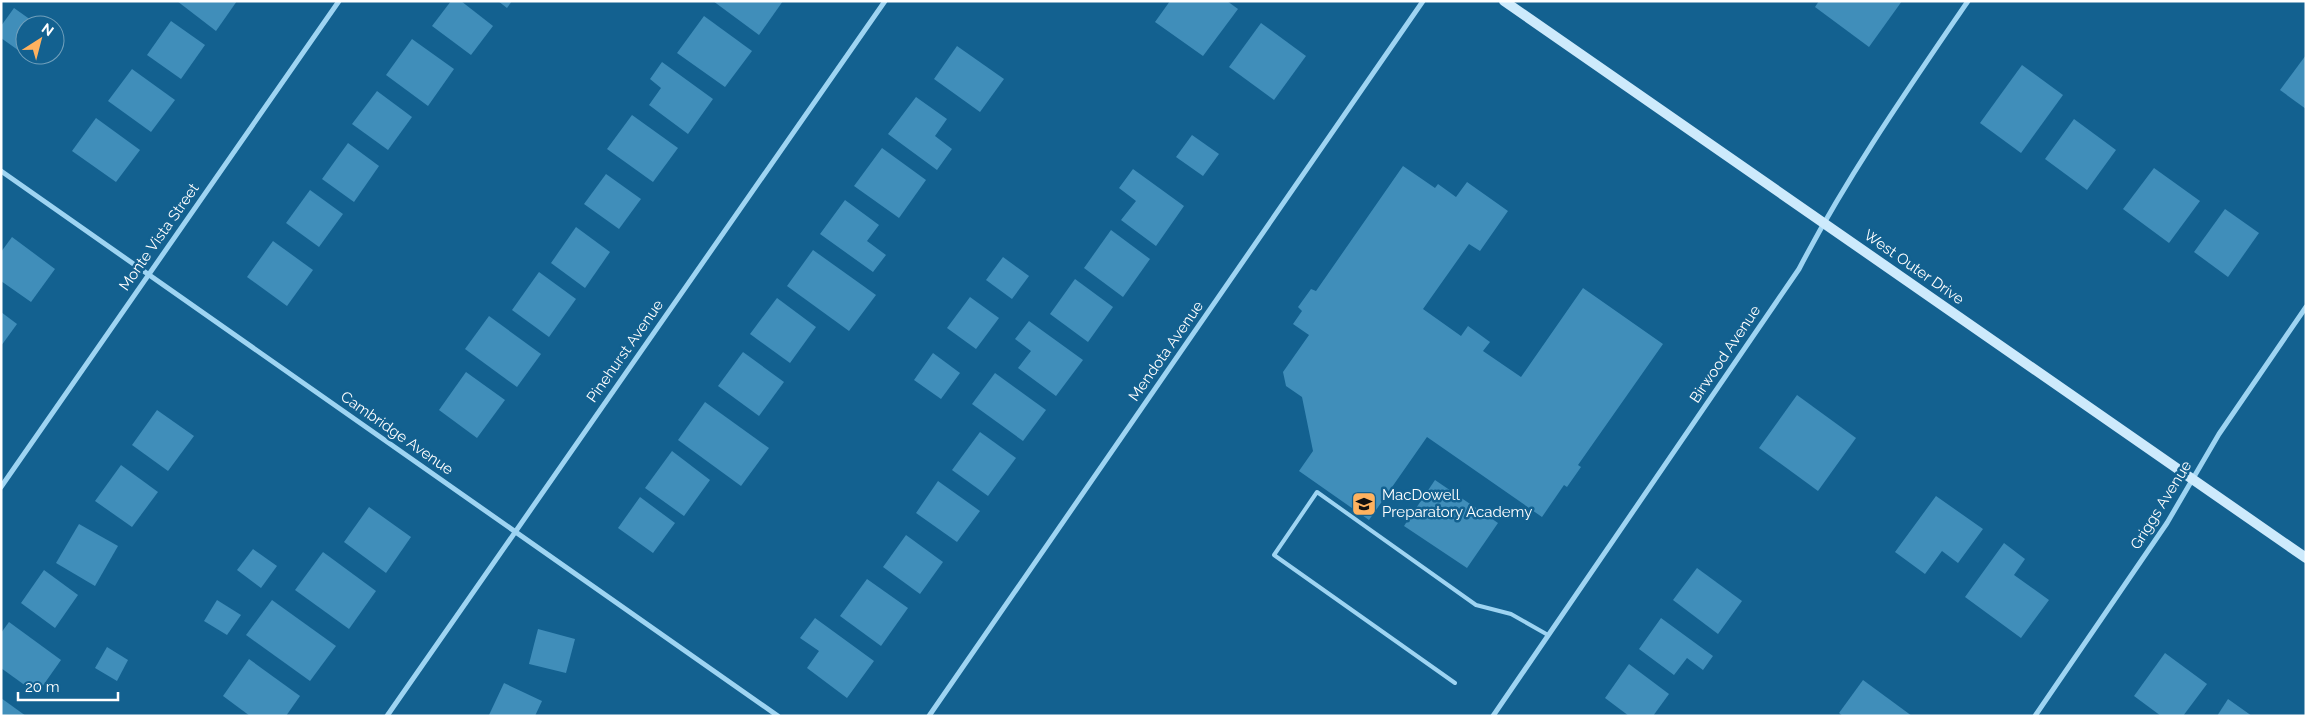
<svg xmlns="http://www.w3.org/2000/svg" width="2307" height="717" font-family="Raleway,sans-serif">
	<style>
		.building { fill: #408eba }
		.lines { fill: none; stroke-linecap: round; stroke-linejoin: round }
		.lane { stroke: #9ed4f2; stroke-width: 4 }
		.street { stroke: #9ed4f2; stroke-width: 5 }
		.secondary { stroke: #cdeafc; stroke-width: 10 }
		.labels { text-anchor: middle; stroke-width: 5; stroke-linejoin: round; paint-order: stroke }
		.street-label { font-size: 15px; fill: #fff; stroke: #136190 }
		.poi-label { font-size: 15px; fill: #fff; stroke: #136190; text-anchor: start }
	</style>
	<rect width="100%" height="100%" fill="#136190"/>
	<!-- building -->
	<g class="building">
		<polygon points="177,1 237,1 216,31"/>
		<polygon points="451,1 461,1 493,26 471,55 432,26"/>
		<polygon points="498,1 512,1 507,8"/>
		<polygon points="713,1 783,1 759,35"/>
		<polygon points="1170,1 1227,1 1238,9 1203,56 1155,22"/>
		<polygon points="1819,1 1902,1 1869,47 1815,7"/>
		<polygon points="14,8 38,25 25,25 25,55 1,38 1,26"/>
		<polygon points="704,16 752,51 725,87 677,53"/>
		<polygon points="171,21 205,45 181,79 147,55"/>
		<polygon points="1261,23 1306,56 1274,100 1229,67"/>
		<polygon points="412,39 454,69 428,106 386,75"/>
		<polygon points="957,46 1004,79 980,112 934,79"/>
		<polygon points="2306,55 2306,109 2280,90"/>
		<polygon points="662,62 713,99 688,134 649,105 661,88 650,79"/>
		<polygon points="2022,65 2063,95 2021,153 1980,123"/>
		<polygon points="132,69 175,100 151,132 108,101"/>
		<polygon points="377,91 412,117 388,150 352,124"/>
		<polygon points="916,97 947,119 935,136 952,149 937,170 888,134"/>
		<polygon points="632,115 678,148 653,182 607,149"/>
		<polygon points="96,118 140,150 116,182 72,151"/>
		<polygon points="2074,119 2116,150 2087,190 2045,159"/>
		<polygon points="1192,135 1219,154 1203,176 1176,157"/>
		<polygon points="348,143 379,166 354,202 322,179"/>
		<polygon points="882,148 926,180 899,218 854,186"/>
		<polygon points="1403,166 1435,188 1438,184 1456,197 1467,182 1508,211 1480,251 1469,244 1423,309 1461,336 1468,326 1490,342 1483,351 1521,377 1583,288 1663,344 1578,465 1581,467 1567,487 1564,485 1542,517 1427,437 1369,520 1299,471 1313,451 1302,397 1286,386 1283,372 1309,335 1293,324 1302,311 1298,307 1311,289 1316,291"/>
		<polygon points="2154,168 2200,201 2169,243 2123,209"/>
		<polygon points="1133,169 1184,206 1156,246 1121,220 1136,201 1119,188"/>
		<polygon points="606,174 641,199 619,229 584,204"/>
		<polygon points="310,190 343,214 319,247 286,223"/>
		<polygon points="845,200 879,225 867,241 886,255 873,272 820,234"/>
		<polygon points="2225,209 2259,233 2228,277 2194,252"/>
		<polygon points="576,227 610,252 585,288 551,263"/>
		<polygon points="1111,230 1150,259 1123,297 1084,268"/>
		<polygon points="12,237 55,269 31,302 1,281 1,252"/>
		<polygon points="273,241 313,270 287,306 247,277"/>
		<polygon points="813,250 876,295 849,331 787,286"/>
		<polygon points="1003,257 1029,276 1012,299 986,280"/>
		<polygon points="539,272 576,299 549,337 512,310"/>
		<polygon points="1075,279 1113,307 1088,342 1050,314"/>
		<polygon points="970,297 999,318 976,349 947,328"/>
		<polygon points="777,298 816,327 790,363 750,334"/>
		<polygon points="1,312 17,324 1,346"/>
		<polygon points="489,316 541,354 517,387 465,349"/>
		<polygon points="1029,321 1083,360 1056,396 1018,368 1031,351 1015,339"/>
		<polygon points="743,352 784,382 759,416 718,386"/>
		<polygon points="933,353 960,373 941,399 914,380"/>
		<polygon points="466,372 505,400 477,438 439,410"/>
		<polygon points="995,373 1046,410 1023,441 972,404"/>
		<polygon points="1797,395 1856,438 1818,491 1759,448"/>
		<polygon points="705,402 769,448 741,486 678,440"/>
		<polygon points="157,410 194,436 168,471 132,445"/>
		<polygon points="980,432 1016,458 988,496 952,470"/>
		<polygon points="672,451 710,480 684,516 645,488"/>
		<polygon points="121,465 158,492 132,527 95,501"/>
		<polygon points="1435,480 1498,523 1467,568 1404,526"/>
		<polygon points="938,481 980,511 957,542 916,513"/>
		<polygon points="1936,496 1983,529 1958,563 1942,551 1925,574 1895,552"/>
		<polygon points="640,497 675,523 653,553 618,528"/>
		<polygon points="369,507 411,537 386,573 344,542"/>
		<polygon points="79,524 118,546 95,586 56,563"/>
		<polygon points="906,535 943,562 920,594 883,567"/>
		<polygon points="2004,543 2025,559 2014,575 2049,600 2021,638 1965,597"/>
		<polygon points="253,549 277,566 261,588 237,570"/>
		<polygon points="323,552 376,591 349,629 295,590"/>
		<polygon points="1697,568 1742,601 1718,634 1673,600"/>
		<polygon points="44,570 78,595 55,628 21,603"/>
		<polygon points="867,579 908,608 881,646 840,616"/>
		<polygon points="217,600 241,615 227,635 204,621"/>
		<polygon points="272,600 336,646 310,681 246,635"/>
		<polygon points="815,618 874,661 847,698 807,668 819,651 800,638"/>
		<polygon points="1661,618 1713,656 1703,670 1687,658 1674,675 1639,649"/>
		<polygon points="9,622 61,660 37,694 1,668 1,633"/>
		<polygon points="538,629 575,639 566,673 529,664"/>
		<polygon points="107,647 128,660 117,681 95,668"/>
		<polygon points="2165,653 2207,684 2183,716 2161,716 2134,696"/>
		<polygon points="249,659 300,696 286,716 250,716 223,696"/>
		<polygon points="1629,664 1669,694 1653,716 1629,716 1605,698"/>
		<polygon points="1863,680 1912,716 1843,716 1839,713"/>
		<polygon points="504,683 542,701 535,716 489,715"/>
		<polygon points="1,698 26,716 1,716"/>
		<polygon points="2228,699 2252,716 2217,716"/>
	</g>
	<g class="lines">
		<!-- lane -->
		<polyline class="lane" points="1455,683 1274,555 1317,492 1476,605 1511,614 1548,635"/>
		<!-- street -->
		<g class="street">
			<polyline points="1,171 778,716"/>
			<polyline points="1,487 339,1"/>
			<polyline points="387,716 885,1"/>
			<polyline points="929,716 1423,1"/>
			<path d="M1493 716 1799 269C1848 175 1908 89 1968 1"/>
			<polyline points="2035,716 2167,523 2219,434 2306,307"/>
		</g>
		<!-- secondary -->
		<polyline class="secondary" points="1504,1 2306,558"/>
	</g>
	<!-- icons -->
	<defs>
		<symbol id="school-square" viewBox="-11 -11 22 22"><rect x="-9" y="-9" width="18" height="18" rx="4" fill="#ffb25f" stroke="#136190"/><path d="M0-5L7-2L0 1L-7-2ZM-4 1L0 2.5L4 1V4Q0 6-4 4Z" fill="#111"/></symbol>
	</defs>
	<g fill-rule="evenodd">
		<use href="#school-square" x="1350" y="490" width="28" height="28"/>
	</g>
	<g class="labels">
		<!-- street labels -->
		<g class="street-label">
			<text transform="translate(159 237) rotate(-55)" y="5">Monte Vista Street</text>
			<text transform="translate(1914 267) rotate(35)" y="5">West Outer Drive</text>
			<text transform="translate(625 351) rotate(-55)" y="5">Pinehurst Avenue</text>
			<text transform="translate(1166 351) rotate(-55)" y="5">Mendota Avenue</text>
			<text transform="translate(1725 354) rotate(-56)" y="5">Birwood Avenue</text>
			<text transform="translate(397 433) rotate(35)" y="5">Cambridge Avenue</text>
			<text transform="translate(2161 505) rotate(-58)" y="5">Griggs Avenue</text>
		</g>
		<!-- poi labels -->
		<g class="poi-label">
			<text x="1382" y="500">MacDowell<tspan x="1382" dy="17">Preparatory Academy</tspan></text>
		</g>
	</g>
	<!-- border -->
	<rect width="2307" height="717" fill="none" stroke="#ffffff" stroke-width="5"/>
	<!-- north arrow -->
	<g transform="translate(40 40) rotate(36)"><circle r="24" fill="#136190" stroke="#71a0bc"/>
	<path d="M0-4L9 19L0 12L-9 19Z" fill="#ffb25f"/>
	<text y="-8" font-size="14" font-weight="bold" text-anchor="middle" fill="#ffffff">N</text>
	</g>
	<!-- scale -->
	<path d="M18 692v8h100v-8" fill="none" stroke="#ffffff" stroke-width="2.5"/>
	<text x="25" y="692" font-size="15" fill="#ffffff" stroke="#136190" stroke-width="4" paint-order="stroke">20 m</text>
</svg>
